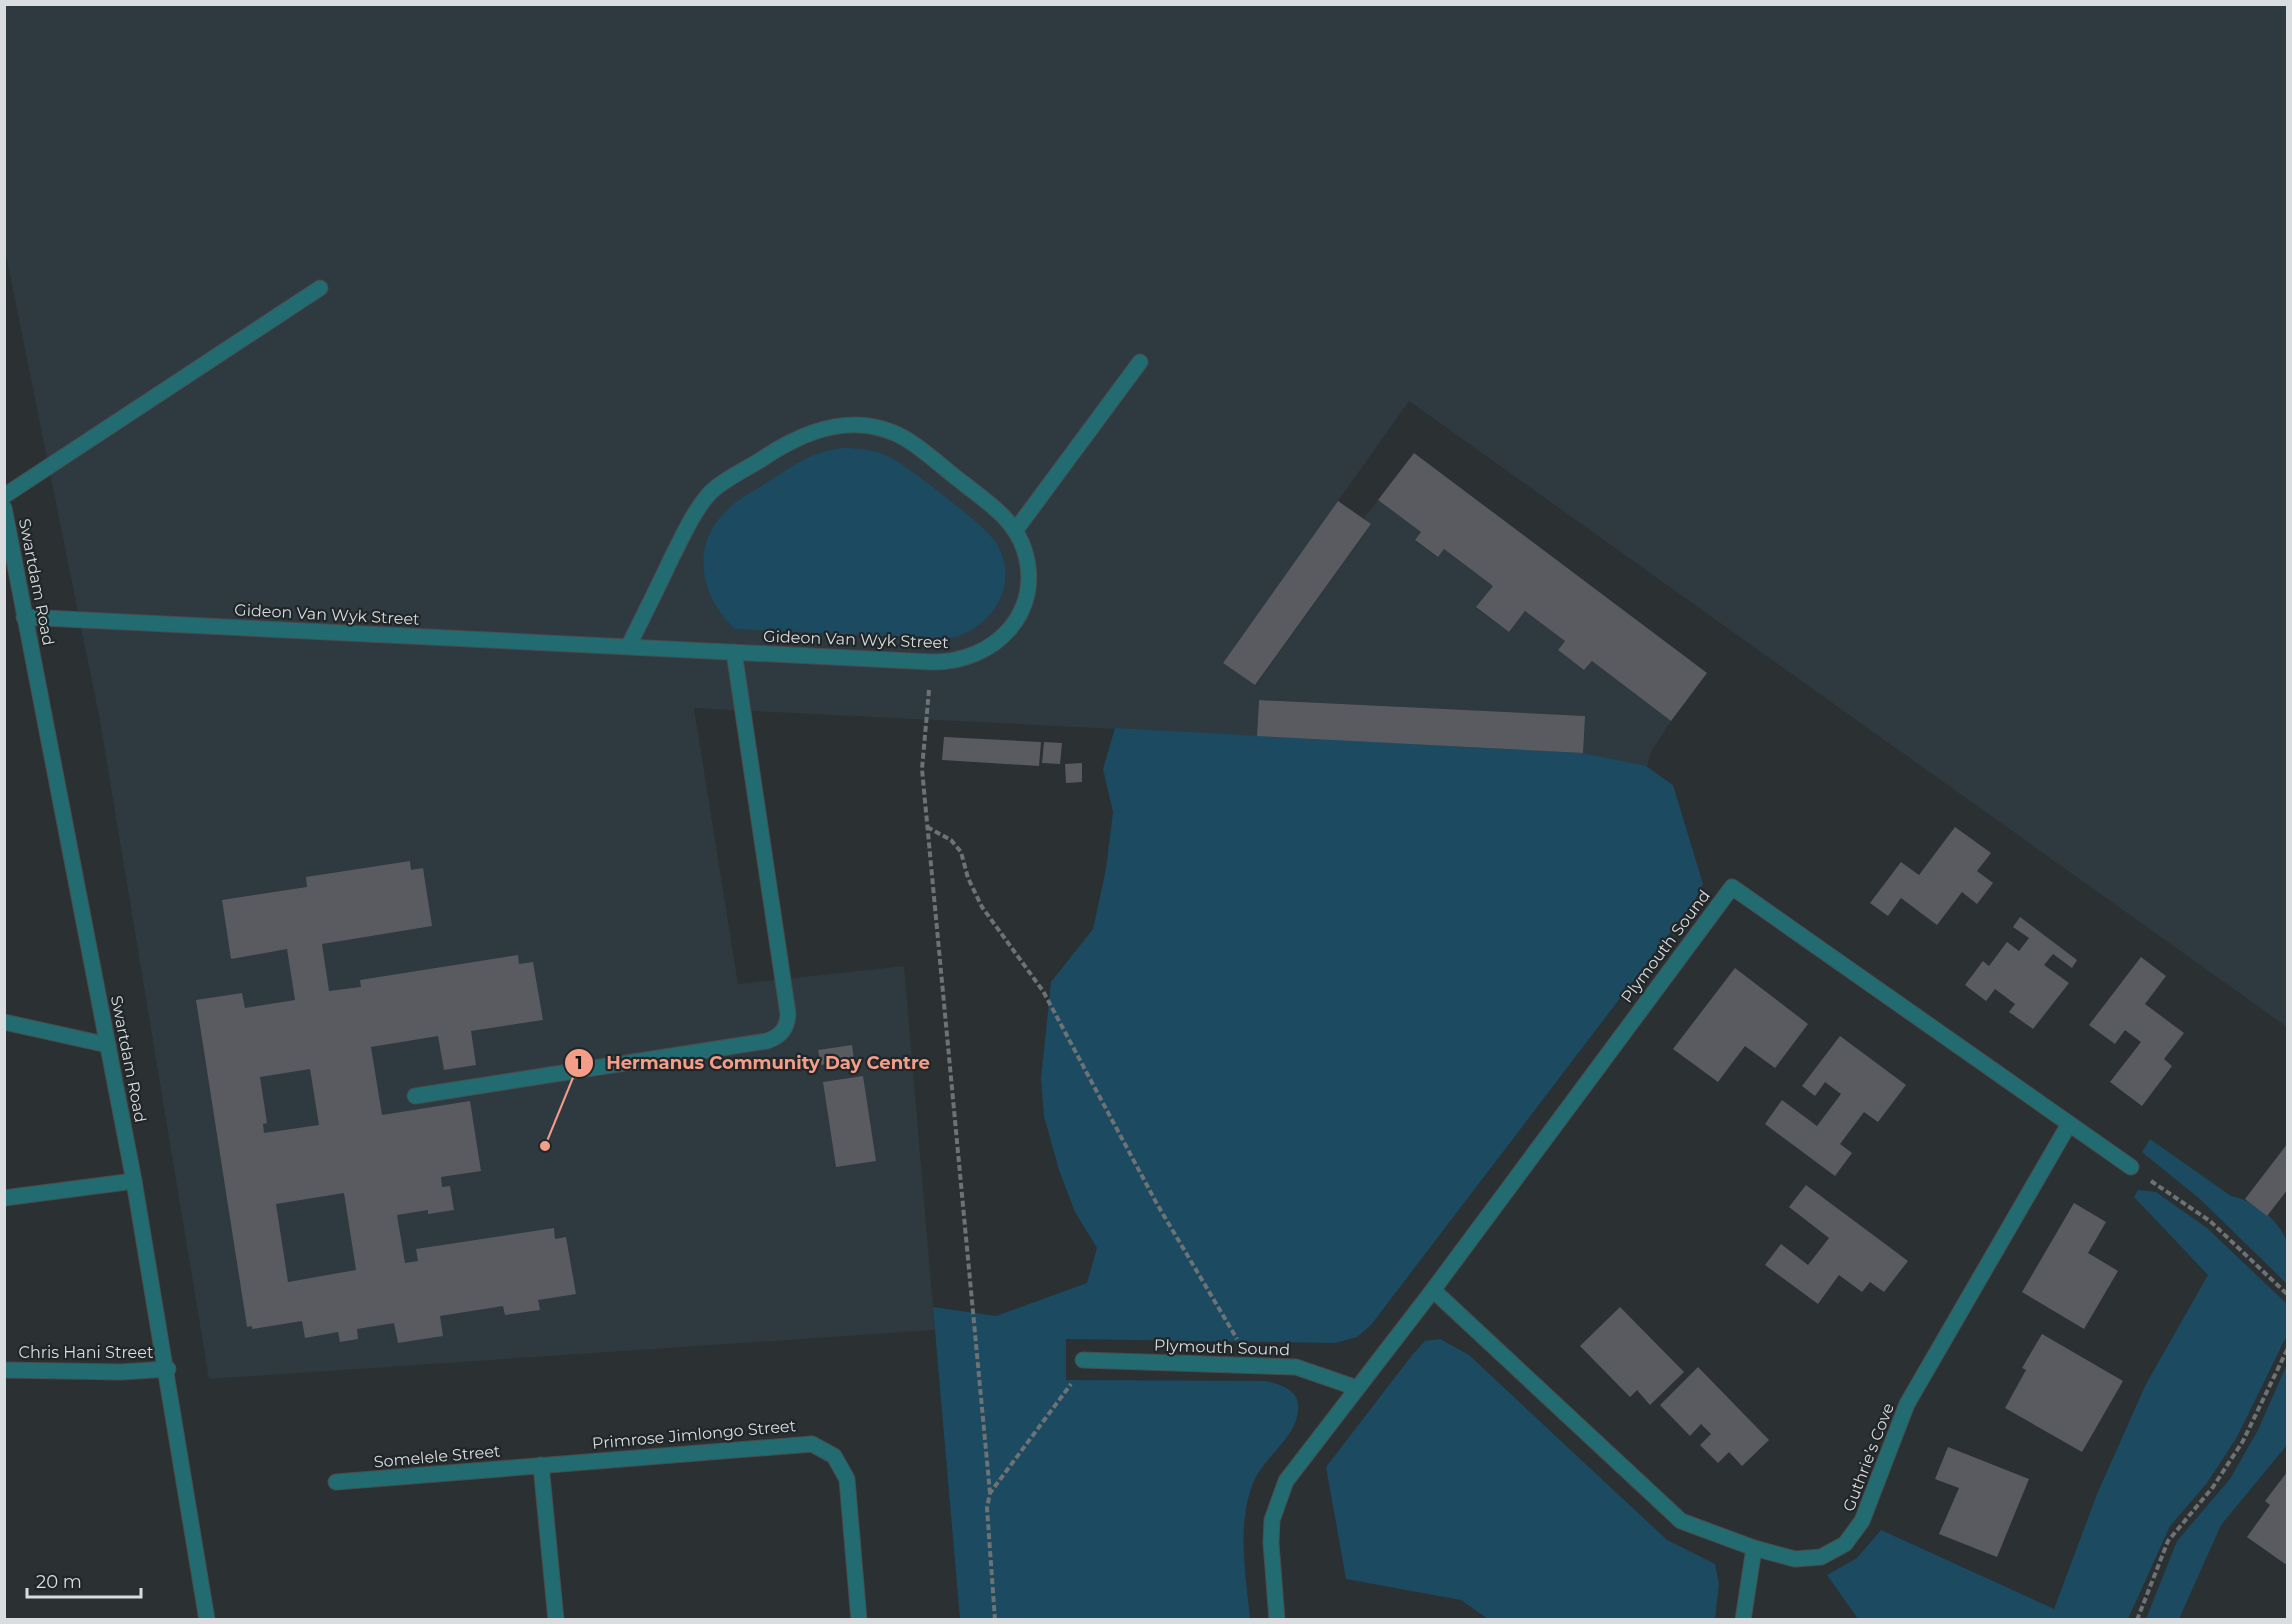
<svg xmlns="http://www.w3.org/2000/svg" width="2292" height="1624" font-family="Montserrat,sans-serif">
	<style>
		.built { fill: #2e3940 }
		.green { fill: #1b4a61 }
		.building { fill: #595b60; fill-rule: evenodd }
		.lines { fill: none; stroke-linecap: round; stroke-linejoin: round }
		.service-casing { stroke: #474c4f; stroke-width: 17 }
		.minor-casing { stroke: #474c4f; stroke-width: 17 }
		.path { stroke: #6d7275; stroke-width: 4; stroke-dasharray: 6 3; stroke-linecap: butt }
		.service { stroke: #226c71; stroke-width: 15 }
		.minor { stroke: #226c71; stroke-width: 15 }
		.labels { text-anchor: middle; stroke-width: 4.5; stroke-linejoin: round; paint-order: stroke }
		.street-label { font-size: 16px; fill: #d9dddf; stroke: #212629 }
		.leader { fill: none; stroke: #f49e8a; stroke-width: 2 }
		.callout-dot { fill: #f49e8a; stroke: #212629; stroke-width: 2 }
		.mark-label { font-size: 18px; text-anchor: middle; font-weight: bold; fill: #111 }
		.callout-label { font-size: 18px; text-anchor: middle; font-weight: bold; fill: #f49e8a; stroke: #212629; stroke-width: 4.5; stroke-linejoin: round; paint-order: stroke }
	</style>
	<rect width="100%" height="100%" fill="#2b3033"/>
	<!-- built -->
	<polygon class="built" points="4,5 2287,5 2287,1027 1409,401 1223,663 1256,685 1371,525 1363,519 1378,500 1421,532 1415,541 1437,557 1444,549 1493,586 1476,608 1509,632 1525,611 1565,641 1558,650 1584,670 1592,661 1671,721 1651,752 1647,767 1583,753 1584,716 1259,700 1257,736 694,708 738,984 904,966 935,1330 209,1379 100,721 5,250"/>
	<!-- green -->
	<g class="green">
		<path d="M843 448C860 448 876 450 891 458 909 467 985 526 995 541 1023 584 991 632 945 639L735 629C701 597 689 547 726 511 737 499 754 491 768 482 792 466 813 451 843 448Z"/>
		<path d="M1115 728 1583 753 1646 766 1673 785 1703 884 1695 900 1371 1325 1357 1337 1335 1343 1066 1339V1380L1266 1381C1282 1385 1301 1390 1298 1411 1295 1439 1265 1456 1254 1481 1236 1523 1246 1576 1250 1619H960L933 1307 996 1316 1087 1283 1097 1248 1075 1212 1059 1170 1044 1116 1041 1079 1051 982 1093 929 1106 869 1113 812 1103 769Z"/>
		<path d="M2150 1139 2231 1196C2253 1200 2279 1219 2287 1242 2291 1254 2287 1272 2287 1284L2201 1200 2142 1152Z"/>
		<polygon points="2138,1190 2156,1192 2207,1228 2287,1304 2287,1335 2237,1437 2207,1483 2170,1526 2128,1619 1858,1619 1827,1575 1857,1558 1881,1530 2054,1609 2097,1494 2146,1384 2208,1275 2134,1197"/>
		<polygon points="1440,1339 1469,1355 1667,1540 1715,1564 1719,1584 1715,1619 1488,1619 1461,1600 1346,1579 1326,1467 1413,1354 1425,1341"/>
		<polygon points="2287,1364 2287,1445 2221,1525 2179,1619 2146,1619 2177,1541 2230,1479 2258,1430"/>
	</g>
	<!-- building -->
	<g class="building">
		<polygon points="1414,453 1707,673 1671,721 1592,661 1584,670 1558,650 1565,641 1525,611 1509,632 1476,607 1493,586 1444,549 1438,557 1415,540 1421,532 1378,500"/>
		<polygon points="1338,501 1371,524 1255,685 1223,663"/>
		<polygon points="1259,700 1585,716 1583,753 1257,736"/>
		<polygon points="944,737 1041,742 1039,766 942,760"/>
		<polygon points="1044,742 1062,743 1060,764 1042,763"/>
		<polygon points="1082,763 1082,782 1066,783 1065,764"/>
		<polygon points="1955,827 1991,853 1977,871 1993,883 1977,904 1962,892 1937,925 1901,898 1888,916 1870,903 1901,862 1919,875"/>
		<path d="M410 861 411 870 423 868 432 926 322 944 329 991 361 987 360 980 518 955 519 964 533 962 543 1020 471 1031 476 1065 444 1070 438 1036 371 1047 382 1115 470 1101 481 1171 441 1177 442 1187 450 1186 454 1210 428 1214V1210L397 1215 405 1263 418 1261 416 1249 554 1228 555 1239 566 1237 576 1294 538 1300 540 1310 505 1315 503 1306 440 1316 443 1336 398 1343 394 1323 357 1329 358 1339 340 1342 338 1332 305 1338 302 1321 252 1329V1326L247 1327 196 1000 242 993 245 1008 295 1000 287 949 231 959 222 900 307 887 306 877ZM310 1069 319 1125 264 1133 263 1124 267 1123 260 1077ZM344 1193 356 1270 288 1282 276 1204Z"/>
		<polygon points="2020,917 2077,960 2072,968 2053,954 2044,965 2069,983 2033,1029 2009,1012 2015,1004 1995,989 1986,1001 1965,985 1983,961 1989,966 2007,942 2019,951 2029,938 2013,927"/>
		<polygon points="2141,957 2166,976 2145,1004 2184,1033 2164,1059 2172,1066 2142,1106 2110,1082 2141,1042 2125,1030 2115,1044 2089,1025"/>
		<polygon points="1735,968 1808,1024 1775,1068 1745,1046 1718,1082 1673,1049"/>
		<polygon points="1840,1036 1906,1085 1878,1122 1864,1112 1840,1144 1852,1153 1835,1176 1765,1124 1782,1100 1817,1126 1841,1094 1825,1082 1815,1096 1802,1086"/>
		<polygon points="852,1045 854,1059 821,1065 818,1050"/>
		<polygon points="863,1076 876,1161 836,1167 823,1082"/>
		<polygon points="2288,1143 2288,1189 2267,1216 2245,1199"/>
		<polygon points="1806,1185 1908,1261 1884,1292 1870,1282 1862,1292 1839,1275 1818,1304 1765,1265 1781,1244 1808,1265 1829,1238 1789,1207"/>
		<polygon points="2074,1203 2106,1222 2088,1253 2118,1271 2084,1329 2022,1292"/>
		<polygon points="1620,1307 1684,1372 1650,1405 1637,1390 1630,1397 1580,1346"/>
		<polygon points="2042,1334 2123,1381 2082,1452 2005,1408 2026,1370 2022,1368"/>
		<polygon points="1698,1367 1769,1440 1742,1466 1729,1452 1718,1463 1700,1445 1711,1434 1701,1424 1690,1436 1660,1405"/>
		<polygon points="1948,1447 2029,1479 1997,1557 1939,1534 1959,1488 1935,1479"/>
		<polygon points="2288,1471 2288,1566 2247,1537 2270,1505 2265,1501"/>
	</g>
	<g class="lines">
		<defs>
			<g id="service">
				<polyline points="4,496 320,288"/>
				<polyline points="1015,531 1140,362"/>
				<polyline points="4,1022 108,1045"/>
				<path d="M415 1096 767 1041C781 1036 787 1029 788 1014L734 652"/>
				<polyline points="4,1198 134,1181"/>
			</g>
			<g id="minor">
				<polyline points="4,508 134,1181 207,1620"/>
				<path d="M24 617 932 662C994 663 1045 612 1024 549 1014 519 987 502 963 483 944 469 926 451 906 439 856 410 805 430 762 459 745 470 722 480 709 494 693 512 683 536 672 557 658 587 643 617 628 647"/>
				<polyline points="1433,1290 1681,1521 1754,1548 1795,1559 1821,1557 1845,1544 1862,1521 1907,1404 2069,1124"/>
				<polyline points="1083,1360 1296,1367 1357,1388"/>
				<polyline points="4,1370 121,1372 168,1369"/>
				<polyline points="541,1465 556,1620"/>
				<polyline points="336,1482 812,1444 834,1456 847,1479 859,1620"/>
				<polyline points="1277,1620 1271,1543 1272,1520 1286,1481 1433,1290 1732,887 2131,1167"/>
				<polyline points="1743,1620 1754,1548"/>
			</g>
		</defs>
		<!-- service casing -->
		<use href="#service" class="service-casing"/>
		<!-- minor casing -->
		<use href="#minor" class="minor-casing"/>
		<!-- path -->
		<g class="path">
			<polyline points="929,690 922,769 990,1493"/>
			<polyline points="927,827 951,840 961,852 968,878 982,907 1043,991 1157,1204 1237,1339"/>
			<polyline points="2151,1181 2210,1221 2288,1295"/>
			<polyline points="995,1620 987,1508 990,1493 1071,1384"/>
			<polyline points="2137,1620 2168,1541 2213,1487 2243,1441 2288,1348"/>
		</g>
		<!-- service -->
		<use href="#service" class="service"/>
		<!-- minor -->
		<use href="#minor" class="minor"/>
	</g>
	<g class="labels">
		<!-- street labels -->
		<g class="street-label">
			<text transform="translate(37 582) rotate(79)" y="6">Swartdam Road</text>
			<text transform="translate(327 614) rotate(3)" y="6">Gideon Van Wyk Street</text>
			<text transform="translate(856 639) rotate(2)" y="6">Gideon Van Wyk Street</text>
			<text transform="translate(1665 946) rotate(-53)" y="6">Plymouth Sound</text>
			<text transform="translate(129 1059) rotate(79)" y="6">Swartdam Road</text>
			<text transform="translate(1222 1347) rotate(2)" y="6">Plymouth Sound</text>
			<text x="86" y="1358">Chris Hani Street</text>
			<text transform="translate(694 1434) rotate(-5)" y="6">Primrose Jimlongo Street</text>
			<text transform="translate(437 1456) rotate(-5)" y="6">Somelele Street</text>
			<text transform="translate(1868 1457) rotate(-69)" y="6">Guthrie’s Cove</text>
		</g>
	</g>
	<!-- callouts -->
	<path class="leader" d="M545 1146L579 1063"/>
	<g class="callout-dot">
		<circle cx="545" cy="1146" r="6"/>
		<circle cx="579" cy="1063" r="15"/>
	</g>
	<g class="mark-label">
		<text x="579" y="1069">1</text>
	</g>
	<g class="callout-label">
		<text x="768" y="1069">Hermanus Community Day Centre</text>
	</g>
	<!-- border -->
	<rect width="2292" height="1624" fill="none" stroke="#d9dddf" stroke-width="12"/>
	<!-- scale -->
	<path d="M27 1588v9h114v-9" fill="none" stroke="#d9dddf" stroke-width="3"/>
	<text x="36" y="1588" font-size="18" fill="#d9dddf" stroke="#212629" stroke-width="4.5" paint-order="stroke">20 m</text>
</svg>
